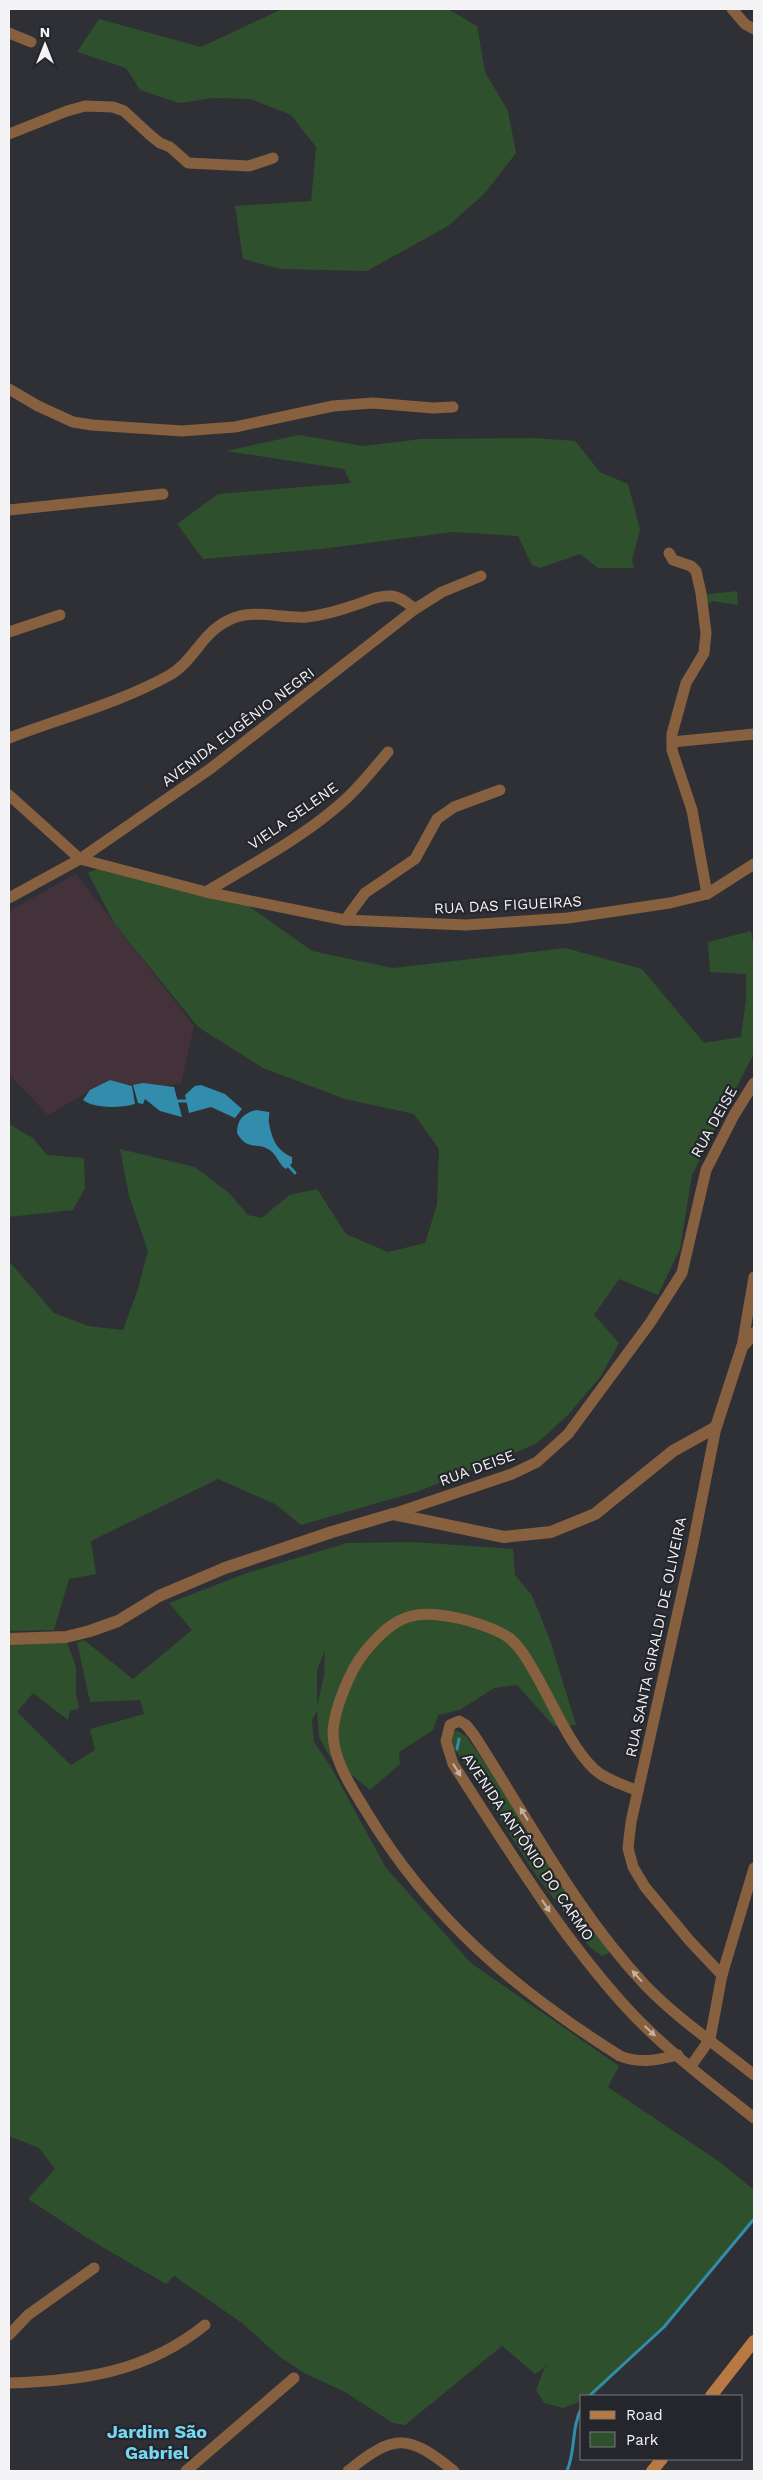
<svg xmlns="http://www.w3.org/2000/svg" width="763" height="2480" font-family="'Work Sans',sans-serif">
	<style>
		.industrial { fill: #44323b }
		.green { fill: #2e502c; fill-rule: evenodd }
		.water { fill: #328cab }
		.lines { fill: none; stroke-linecap: round; stroke-linejoin: round }
		.stream { stroke: #328cab; stroke-width: 3 }
		.minor { stroke: #87603f; stroke-width: 11 }
		.tertiary { stroke: #87603f; stroke-width: 12 }
		.secondary { stroke: #b87942; stroke-width: 12 }
		.oneway { fill: #c3b1a4 }
		.labels { text-anchor: middle; stroke-width: 4.5; stroke-linejoin: round; paint-order: stroke }
		.street-label { font-size: 15px; fill: #f4f4f7; stroke: #25262b }
		.quarter-label { font-size: 18px; font-weight: bold; fill: #75d7f2; stroke: #25262b }
	</style>
	<rect width="100%" height="100%" fill="#2f3035"/>
	<!-- industrial -->
	<polygon class="industrial" points="76,874 194,1026 181,1084 159,1086 131,1085 109,1080 48,1115 9,1074 9,911"/>
	<!-- green -->
	<g class="green">
		<polygon points="282,9 448,9 477,26 485,72 508,111 516,153 485,193 448,226 367,271 281,269 243,259 235,206 311,201 316,147 291,115 251,99 213,98 179,103 140,90 126,68 77,52 99,19 201,47"/>
		<polygon points="299,435 363,446 421,439 535,438 575,441 600,472 628,484 640,529 632,560 634,568 598,568 580,554 540,568 532,565 518,536 453,532 321,549 203,559 177,524 218,494 351,483 344,469 226,451"/>
		<polygon points="737,591 738,605 713,601 706,605 701,595"/>
		<polygon points="104,866 246,904 312,951 393,968 565,948 642,969 704,1043 741,1037 746,999 746,974 710,972 708,942 751,931 754,947 754,1053 692,1175 680,1249 658,1295 619,1279 594,1315 619,1343 601,1376 568,1415 536,1444 419,1491 301,1525 275,1504 218,1479 91,1541 96,1574 69,1579 54,1630 9,1631 9,1261 54,1313 88,1326 123,1330 137,1292 148,1251 129,1196 120,1149 195,1167 229,1193 248,1215 262,1218 289,1195 317,1189 346,1234 388,1252 425,1243 437,1205 439,1149 414,1114 345,1099 263,1068 198,1027 114,923 88,873"/>
		<polygon points="9,1124 33,1138 47,1155 84,1158 85,1188 73,1210 9,1217"/>
		<path d="M413 1542 513 1549 515 1575 531 1594 538 1610 550 1640 576 1725 554 1726 517 1685 494 1688 460 1710 438 1715 433 1730 399 1752 400 1764 370 1790 330 1757 319 1737 317 1711 312 1720 314 1742 331 1767 386 1868 471 1963 619 2066 608 2087 720 2162 754 2190V2218L664 2327 593 2396H582V2401L563 2408 544 2403 536 2390 544 2369 548 2365 535 2374 502 2346 405 2425 393 2423 345 2392 306 2374 280 2357 242 2323 174 2276 166 2284 92 2241 28 2199 55 2169 39 2148 9 2136V1643L67 1642 76 1667V1693L79 1708 70 1711 68 1720 33 1693 17 1712 71 1765 95 1750 90 1729 144 1714 140 1700 90 1702 77 1642 84 1640 133 1679 192 1630 169 1603 247 1573 347 1543ZM325 1651 324 1676 317 1706V1670Z"/>
		<polygon points="456,1730 466,1736 607,1938 609,1953 602,1956 590,1947 536,1875 451,1743 448,1736"/>
	</g>
	<!-- water -->
	<g class="water">
		<path d="M110 1080 132 1086 135 1104C120 1108 95 1109 83 1100L90 1090Z"/>
		<polygon points="143,1083 174,1087 182,1117 160,1111 145,1099 143,1104 138,1103 133,1085"/>
		<polygon points="201,1085 225,1094 242,1109 235,1118 211,1107 189,1113 185,1095 195,1086"/>
		<path d="M256 1110 269 1112C270 1116 268 1119 269 1123 272 1139 276 1150 292 1157V1163L286 1169C280 1166 277 1156 271 1151 258 1141 247 1152 237 1133 237 1119 244 1113 256 1110Z"/>
	</g>
	<g class="lines">
		<!-- stream -->
		<g class="stream">
			<polyline points="176,1101 189,1101"/>
			<polyline points="287,1164 295,1173"/>
			<polyline points="457,1749 459,1739"/>
			<polyline points="589,2396 664,2327 754,2219"/>
			<path d="M567 2471C576 2450 571 2427 582 2407"/>
		</g>
		<!-- minor -->
		<g class="minor">
			<polyline points="732,9 745,24 754,29"/>
			<polyline points="9,33 31,42"/>
			<polyline points="9,134 67,111 85,106 113,107 124,111 150,135 160,143 170,147 188,163 249,166 273,158"/>
			<polyline points="9,389 38,406 73,422 92,425 182,431 235,427 333,406 373,403 433,408 453,407"/>
			<polyline points="9,510 163,494"/>
			<polyline points="669,553 673,560 691,566 696,571 701,593 706,633 704,653 686,683 672,734 672,750 692,810 707,894"/>
			<polyline points="9,632 60,615"/>
			<path d="M9 738C61 718 119 703 168 676 194 662 201 633 229 620 254 608 281 619 307 617 322 615 338 611 352 606 366 602 377 595 392 596 401 597 408 604 415 609"/>
			<polyline points="672,742 754,734"/>
			<polyline points="9,795 80,859 206,892 345,920 466,925 568,918 670,903 707,894 754,864"/>
			<path d="M206 892C254 863 306 836 347 798 362 784 374 768 388 752"/>
			<polyline points="9,898 80,859 210,769 415,609 442,592 481,576"/>
			<polyline points="345,920 365,893 415,859 437,819 454,807 500,790"/>
			<polyline points="742,1347 754,1277"/>
			<polyline points="716,1427 692,1549 631,1822 628,1848 633,1867 645,1887 689,1940 722,1975"/>
			<polyline points="393,1514 512,1474 537,1462 568,1434 650,1323 682,1273 706,1170 734,1115 754,1083"/>
			<path d="M638 1791C624 1785 606 1780 594 1769 570 1746 552 1702 535 1673 528 1661 520 1646 508 1637 496 1629 480 1624 466 1620 416 1608 396 1613 364 1653 350 1670 334 1710 333 1732 333 1761 352 1788 366 1811 431 1919 515 1990 620 2056 640 2064 658 2060 678 2055"/>
			<polyline points="691,2066 710,2039 722,1975 754,1868"/>
			<path d="M754 2075C718 2046 678 2019 646 1986 576 1912 529 1820 474 1735L466 1725 459 1721 450 1725 446 1741 453 1764C507 1847 558 1932 625 2006 663 2048 710 2083 754 2118"/>
			<polyline points="9,2335 28,2315 94,2268"/>
			<path d="M9 2383C82 2381 147 2372 205 2325"/>
			<polyline points="186,2471 294,2378"/>
			<path d="M348 2471C395 2433 408 2434 454 2471"/>
		</g>
		<!-- tertiary -->
		<polyline class="tertiary" points="9,1639 66,1637 90,1631 118,1621 159,1596 225,1568 332,1532 393,1514 504,1537 551,1532 595,1514 673,1451 716,1427 742,1347 754,1333"/>
		<!-- secondary -->
		<g class="secondary">
			<polyline points="711,2396 754,2341"/>
			<polyline points="652,2471 662,2459"/>
		</g>
	</g>
	<!-- one-way arrows -->
	<defs><path id="oneway-solid" d="M-6-.8H1V-3.2L6.5 0L1 3.2V.8H-6Z" transform="scale(1.25)"/></defs>
	<g class="oneway">
		<use href="#oneway-solid" transform="translate(457 1770) rotate(58)"/>
		<use href="#oneway-solid" transform="translate(524 1814) rotate(-122)"/>
		<use href="#oneway-solid" transform="translate(546 1906) rotate(57)"/>
		<use href="#oneway-solid" transform="translate(637 1976) rotate(-132)"/>
		<use href="#oneway-solid" transform="translate(650 2031) rotate(43)"/>
	</g>
	<g class="labels">
		<!-- street labels -->
		<g class="street-label">
			<text transform="translate(238 727) rotate(-37)" y="5">AVENIDA EUGÊNIO NEGRI</text>
			<text transform="translate(293 816) rotate(-35)" y="5">VIELA SELENE</text>
			<text transform="translate(508 905) rotate(-3)" y="5">RUA DAS FIGUEIRAS</text>
			<text transform="translate(714 1122) rotate(-61)" y="5">RUA DEISE</text>
			<text transform="translate(477 1468) rotate(-20)" y="5">RUA DEISE</text>
			<text transform="translate(656 1637) rotate(-78)" y="5">RUA SANTA GIRALDI DE OLIVEIRA</text>
			<text transform="translate(528 1847) rotate(56)" y="5">AVENIDA ANTÔNIO DO CARMO</text>
		</g>
		<!-- quarter labels -->
		<g class="quarter-label">
			<text x="157" y="2438">Jardim São<tspan x="157" dy="21">Gabriel</tspan></text>
		</g>
	</g>
	<!-- border -->
	<rect width="763" height="2480" fill="none" stroke="#f4f4f7" stroke-width="20"/>
	<!-- legend -->
	<rect x="580" y="2395" width="162" height="65" fill="#25262b" stroke="#78787d"/>
	<rect x="590" y="2411" width="25" height="8" fill="#b87942" stroke="#78787d"/>
	<text x="626" y="2420" font-size="15" fill="#f4f4f7">Road</text>
	<rect x="590" y="2432" width="25" height="15" fill="#2e502c" stroke="#78787d"/>
	<text x="626" y="2445" font-size="15" fill="#f4f4f7">Park</text>
	<!-- north arrow -->
	<g transform="translate(45 45)" stroke="#25262b" stroke-width="4" paint-order="stroke">
	<path d="M0-4L9 19L0 12L-9 19Z" fill="#f4f4f7"/>
	<text y="-8" font-size="14" font-weight="bold" text-anchor="middle" fill="#f4f4f7">N</text>
	</g>
</svg>
